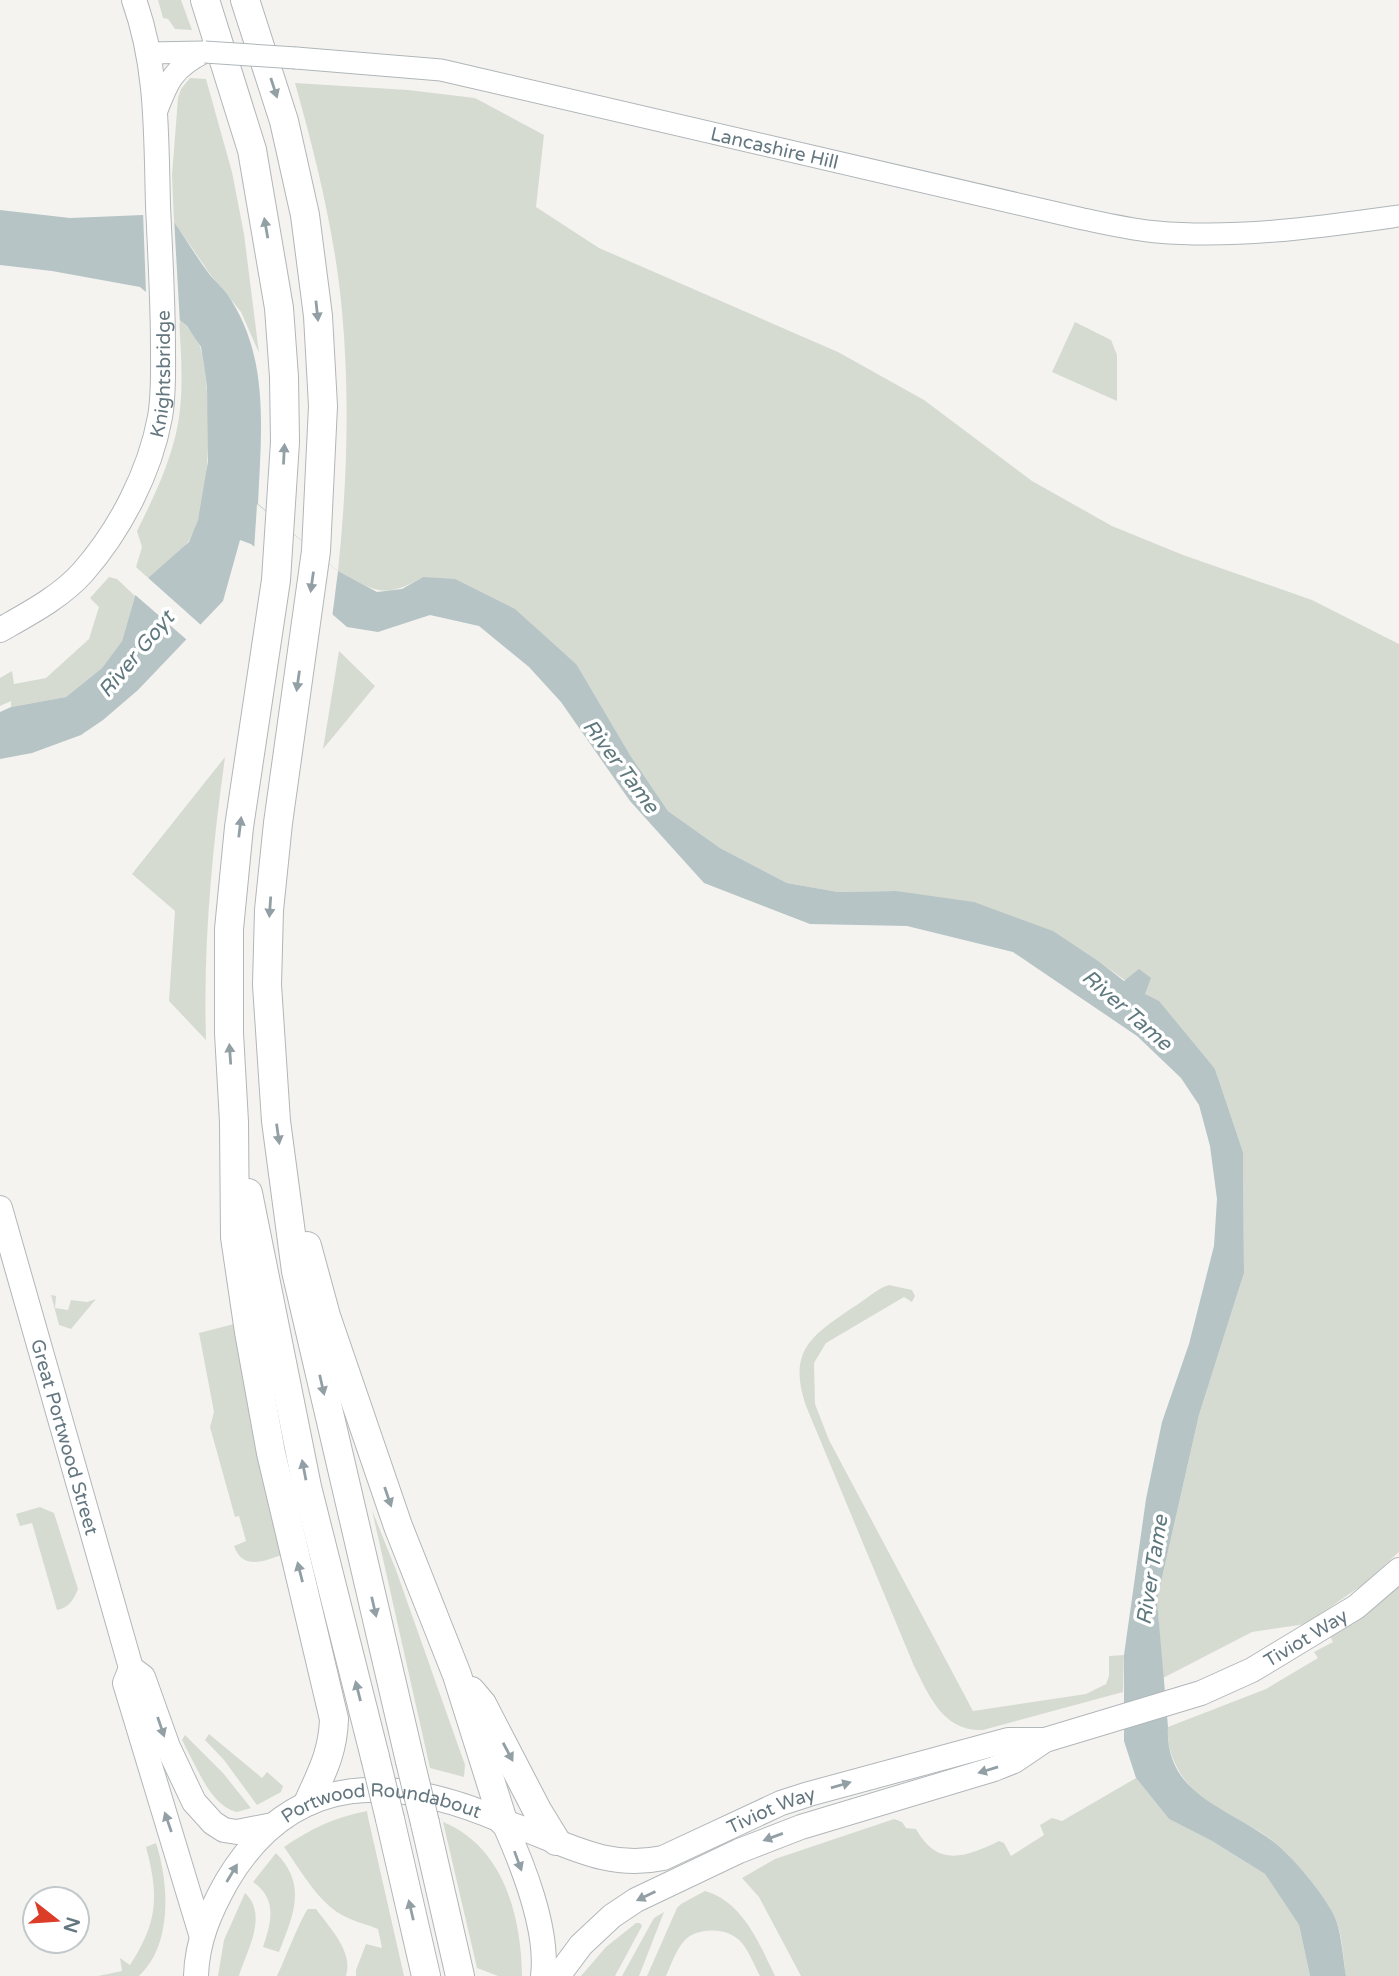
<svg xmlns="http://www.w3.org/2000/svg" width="1399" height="1976" font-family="'Varela Round',sans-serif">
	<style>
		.green { fill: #d6dbd1 }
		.water { fill: #b6c4c6 }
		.pier { fill: #f4f3f0 }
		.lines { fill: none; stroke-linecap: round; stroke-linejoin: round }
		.secondary-casing { stroke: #afb6b9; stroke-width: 23 }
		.primary-casing { stroke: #b2b7ba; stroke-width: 26 }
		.highway-casing { stroke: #b2b6b8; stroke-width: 30 }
		.secondary { stroke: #fff; stroke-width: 21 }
		.primary { stroke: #fff; stroke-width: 24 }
		.highway { stroke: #fff; stroke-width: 28 }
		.secondary-bridge-casing { stroke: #afb6b9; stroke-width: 23; stroke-linecap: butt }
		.highway-bridge-casing { stroke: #b2b6b8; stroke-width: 30; stroke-linecap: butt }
		.secondary-bridge { stroke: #fff; stroke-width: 21 }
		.highway-bridge { stroke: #fff; stroke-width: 28 }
		.oneway { fill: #92a0a6 }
		.labels { text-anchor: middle; stroke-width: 7; stroke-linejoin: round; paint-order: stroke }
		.street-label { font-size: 19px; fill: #647780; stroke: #fff }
		.water-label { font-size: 21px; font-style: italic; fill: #5f797e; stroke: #fff }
	</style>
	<rect width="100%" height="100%" fill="#f4f3f0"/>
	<!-- green -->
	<g class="green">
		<polygon points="158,0 181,0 192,30 175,29 168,19 163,18"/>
		<polygon points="190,78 206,79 232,172 244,234 259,353 241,312 210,274 174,222 172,175 178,98 181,89"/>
		<path d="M295 83 408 90 475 98 544 135 536 207 599 248 838 352 924 400 1032 481 1112 526 1183 555 1312 600 1399 644V1552L1365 1583 1306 1624 1252 1632 1163 1678 1157 1600 1199 1415 1244 1273 1243 1152 1215 1069 1144 994 1101 963 896 891 838 892 787 883 720 848 668 811 630 755 577 665 423 577C383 600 376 591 338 571 347 485 350 398 342 311 335 234 316 158 295 83Z"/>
		<path d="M179 319C188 327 198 338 201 350 212 390 213 507 188 542 179 555 161 567 148 578L136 567 142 547 137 531C154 497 171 461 178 424 184 389 181 354 179 319Z"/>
		<polygon points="1075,322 1111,340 1117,355 1117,401 1052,372"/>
		<polygon points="109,577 117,579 135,596 122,641 102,668 66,697 11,707 11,701 0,706 0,678 12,671 14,684 46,678 89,639 99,607 90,598"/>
		<polygon points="339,651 375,686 323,749"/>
		<path d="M225 757C212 851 203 945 206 1040L169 1001 175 911 132 874Z"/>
		<path d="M889 1285 912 1290 915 1296 912 1302 904 1297 826 1343 814 1363 815 1404 829 1440 973 1711 1086 1694 1106 1684 1109 1676V1656L1124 1655 1123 1692 983 1730C943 1732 929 1695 914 1666L806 1406C788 1352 809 1337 852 1308 864 1301 876 1289 889 1285Z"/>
		<polygon points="51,1295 56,1296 55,1308 68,1310 71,1300 87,1302 96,1299 71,1329 59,1325"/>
		<path d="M234 1324 284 1554C265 1561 243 1571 234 1546L246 1541 239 1516 235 1517 210 1427 214 1412 199 1333Z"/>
		<path d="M40 1507 54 1513 78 1589C74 1599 69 1608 57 1610L32 1523 20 1526 16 1514Z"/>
		<polygon points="372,1510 396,1570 465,1765 464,1777 430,1768"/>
		<path d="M1399 1586V1976H1346C1343 1959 1343 1939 1337 1923 1333 1912 1295 1863 1286 1853 1254 1818 1207 1815 1180 1773 1171 1757 1167 1745 1168 1727L1266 1689 1318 1658 1314 1652 1333 1642 1330 1636Z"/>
		<polygon points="209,1734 262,1778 267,1772 283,1786 281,1792 257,1805 224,1760 205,1740"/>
		<path d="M185 1735 223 1773 251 1808 237 1812C211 1806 198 1769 186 1748L182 1740Z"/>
		<path d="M1136 1778 1169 1819 1212 1841 1265 1874 1299 1925 1310 1976H801L759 1897 742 1878 775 1859 894 1819 902 1822 906 1828 916 1829C938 1868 966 1857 999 1841L1004 1843 1011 1856 1044 1835 1040 1825 1052 1818 1062 1821Z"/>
		<path d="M367 1811 368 1817 404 1976H356V1970L366 1944 382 1948 378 1929C366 1924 352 1921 342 1915 317 1901 300 1869 284 1847 310 1829 335 1817 367 1811Z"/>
		<path d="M443 1822C504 1847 521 1916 522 1976H498L477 1968Z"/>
		<path d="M156 1843C169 1883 173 1945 139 1976H98L122 1971 120 1958 130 1965C158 1922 159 1896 146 1847Z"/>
		<path d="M276 1853C308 1885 293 1916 279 1952L263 1947C271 1923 278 1899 253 1882Z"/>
		<path d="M705 1891C743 1902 759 1943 775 1976H760C754 1965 749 1951 741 1942 728 1927 697 1927 684 1941 676 1950 671 1965 666 1976H647L677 1908 681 1904Z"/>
		<path d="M245 1893C269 1915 246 1952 239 1976H218L224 1940Z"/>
		<path d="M308 1909H316C329 1927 354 1952 346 1976H277C283 1964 302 1915 308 1909Z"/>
		<polygon points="664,1912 639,1976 622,1976 654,1918"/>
		<polygon points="636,1923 640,1923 642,1926 615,1976 581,1976 606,1947"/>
	</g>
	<!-- water -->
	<path class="water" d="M0 210 70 218 143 215 174 222C186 239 197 258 210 275 217 283 226 291 231 300 270 361 261 435 258 504L338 571 377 592 402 589 423 577 455 579 515 609 577 665 630 755 668 811 720 848 787 883 838 892 896 891 974 902 1053 931 1101 963 1124 981 1139 969 1151 978 1145 994 1159 1001 1215 1069 1243 1152 1244 1273 1199 1415 1157 1600 1168 1727C1164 1803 1245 1810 1286 1853 1302 1869 1330 1902 1337 1923 1342 1939 1343 1959 1346 1976H1310L1299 1925 1265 1874 1212 1841 1169 1819 1136 1778 1124 1741V1655L1146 1499 1162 1422 1189 1344 1214 1246 1217 1199 1210 1146 1199 1105 1181 1078 1137 1036 1013 952 907 926 810 924 704 883 630 801 561 702 529 667 479 626 430 615 378 632 347 627 251 544 240 540 223 601 138 690 103 720 81 735 32 753 0 759V712L11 707 66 697 102 668 122 641 135 596 148 578 189 542 198 520 208 461 207 387 204 365 201 347 187 326 140 287 52 271 0 265Z"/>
	<!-- pier -->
	<g class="pier">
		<polygon points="143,211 174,218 180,324 153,302 146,293"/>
		<polygon points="257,504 338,571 332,618 254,551"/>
		<polygon points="146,576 201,625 187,640 133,593"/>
	</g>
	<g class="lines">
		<defs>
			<g id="secondary">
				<polyline points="149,53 203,52"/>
				<path id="s1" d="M296 58 441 70 1083 219C1108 224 1133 230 1157 232 1238 239 1320 227 1399 216"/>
				<path d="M156 113C168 81 173 68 205 52"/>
			</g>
			<g id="primary">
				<path id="s2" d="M0 630C28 614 61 597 83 572 120 530 150 472 160 417 164 394 163 371 163 348 163 300 160 252 158 205 156 135 158 67 134 0"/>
				<path id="s3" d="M0 1208 131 1668 143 1677 168 1747 194 1802 213 1823 224 1830 237 1832 273 1825"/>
				<polyline points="131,1668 125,1683 201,1934"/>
				<path id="s4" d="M504 1822C560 1839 602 1871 663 1858L781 1803 809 1794 1008 1740H1045L1201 1693 1252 1670 1356 1607 1399 1570"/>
				<path id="s5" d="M196 1976C197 1941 210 1911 227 1881 294 1768 396 1775 503 1821 522 1863 549 1929 543 1976"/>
				<polyline points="558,1976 581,1945 612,1916 636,1900 739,1851 801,1827 994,1769 1014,1761 1045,1740"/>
			</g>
			<g id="highway">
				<path d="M205 0 252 150 279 308 284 377 285 442 276 580 239 827 229 929V1033L234 1122 235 1237 249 1332 271 1453 334 1719C333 1752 322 1772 309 1801"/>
				<polyline points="245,0 284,121 305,215 318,316 323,406 316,551 278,823 269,910 267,985 276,1121 296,1271 410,1761"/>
				<polyline points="248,1193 307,1487 375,1757"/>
				<polyline points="307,1246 326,1316 398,1526 457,1675 503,1821"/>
				<polyline points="471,1691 482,1704 537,1810 556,1841"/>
				<polyline points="390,1819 426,1976"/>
				<polyline points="425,1823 460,1976"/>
			</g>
		</defs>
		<!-- secondary casing -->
		<use href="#secondary" class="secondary-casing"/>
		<!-- primary casing -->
		<use href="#primary" class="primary-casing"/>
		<!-- highway casing -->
		<use href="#highway" class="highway-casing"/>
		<!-- secondary -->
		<use href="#secondary" class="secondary"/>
		<!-- primary -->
		<use href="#primary" class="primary"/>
		<!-- highway -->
		<use href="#highway" class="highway"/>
		<defs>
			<polyline id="secondary-bridge" points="205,52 296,58"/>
			<g id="highway-bridge">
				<polyline points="375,1757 390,1819"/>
				<polyline points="410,1761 425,1823"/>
			</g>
		</defs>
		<!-- secondary-bridge casing -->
		<use href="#secondary-bridge" class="secondary-bridge-casing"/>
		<!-- highway-bridge casing -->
		<use href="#highway-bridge" class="highway-bridge-casing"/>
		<!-- secondary-bridge -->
		<use href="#secondary-bridge" class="secondary-bridge"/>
		<!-- highway-bridge -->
		<use href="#highway-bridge" class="highway-bridge"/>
	</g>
	<!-- one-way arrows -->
	<defs><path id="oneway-solid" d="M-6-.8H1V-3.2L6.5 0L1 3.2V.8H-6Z" transform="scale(1.75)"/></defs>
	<g class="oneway">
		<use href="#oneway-solid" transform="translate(274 88) rotate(72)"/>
		<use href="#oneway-solid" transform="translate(266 228) rotate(-100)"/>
		<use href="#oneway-solid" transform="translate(317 311) rotate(84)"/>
		<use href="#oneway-solid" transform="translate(284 454) rotate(-87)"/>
		<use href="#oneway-solid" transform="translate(312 582) rotate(98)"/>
		<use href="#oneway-solid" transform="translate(298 681) rotate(98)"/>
		<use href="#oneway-solid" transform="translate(240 827) rotate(-83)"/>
		<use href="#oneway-solid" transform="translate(270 907) rotate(94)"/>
		<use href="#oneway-solid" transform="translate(230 1054) rotate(-94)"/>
		<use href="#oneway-solid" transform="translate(278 1134) rotate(82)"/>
		<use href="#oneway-solid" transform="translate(322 1385) rotate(77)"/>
		<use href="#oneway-solid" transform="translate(304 1470) rotate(-101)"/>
		<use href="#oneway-solid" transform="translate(388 1497) rotate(71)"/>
		<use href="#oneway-solid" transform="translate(300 1572) rotate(-104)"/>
		<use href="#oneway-solid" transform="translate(374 1607) rotate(77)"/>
		<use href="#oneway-solid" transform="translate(358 1691) rotate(-104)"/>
		<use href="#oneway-solid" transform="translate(161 1727) rotate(71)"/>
		<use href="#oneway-solid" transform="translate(508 1752) rotate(62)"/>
		<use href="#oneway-solid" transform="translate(988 1770) rotate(163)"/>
		<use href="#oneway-solid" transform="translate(841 1785) rotate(-16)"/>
		<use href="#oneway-solid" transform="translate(168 1822) rotate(-109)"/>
		<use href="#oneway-solid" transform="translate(773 1837) rotate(160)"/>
		<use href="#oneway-solid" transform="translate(518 1861) rotate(70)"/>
		<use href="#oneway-solid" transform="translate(232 1873) rotate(-59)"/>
		<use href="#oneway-solid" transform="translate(646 1896) rotate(154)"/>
		<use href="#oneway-solid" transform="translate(411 1910) rotate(-103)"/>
	</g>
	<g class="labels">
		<!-- street labels -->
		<g class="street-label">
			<text dy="7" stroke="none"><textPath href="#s1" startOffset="488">Lancashire Hill</textPath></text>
			<text dy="7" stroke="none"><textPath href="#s2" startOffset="320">Knightsbridge</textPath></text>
			<text dy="7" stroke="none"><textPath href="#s3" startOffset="238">Great Portwood Street</textPath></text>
			<text dy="7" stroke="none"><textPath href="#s4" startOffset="850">Tiviot Way</textPath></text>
			<text dy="7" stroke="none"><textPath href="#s4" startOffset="284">Tiviot Way</textPath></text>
			<text dy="7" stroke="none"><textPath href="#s5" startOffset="289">Portwood Roundabout</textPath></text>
		</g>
		<!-- water labels -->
		<g class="water-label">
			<text transform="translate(136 654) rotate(-50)" y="7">River Goyt</text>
			<text transform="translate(621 766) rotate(53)" y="7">River Tame</text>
			<text transform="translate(1127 1010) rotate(41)" y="7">River Tame</text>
			<text transform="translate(1152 1570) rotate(-81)" y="7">River Tame</text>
		</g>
	</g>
	<!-- north arrow -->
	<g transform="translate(56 1920) rotate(107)"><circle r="33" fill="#ffffff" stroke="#c1c9cc" stroke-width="2"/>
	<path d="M0-5L12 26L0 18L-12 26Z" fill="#dc3d28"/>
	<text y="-10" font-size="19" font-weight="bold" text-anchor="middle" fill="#647780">N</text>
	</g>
</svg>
